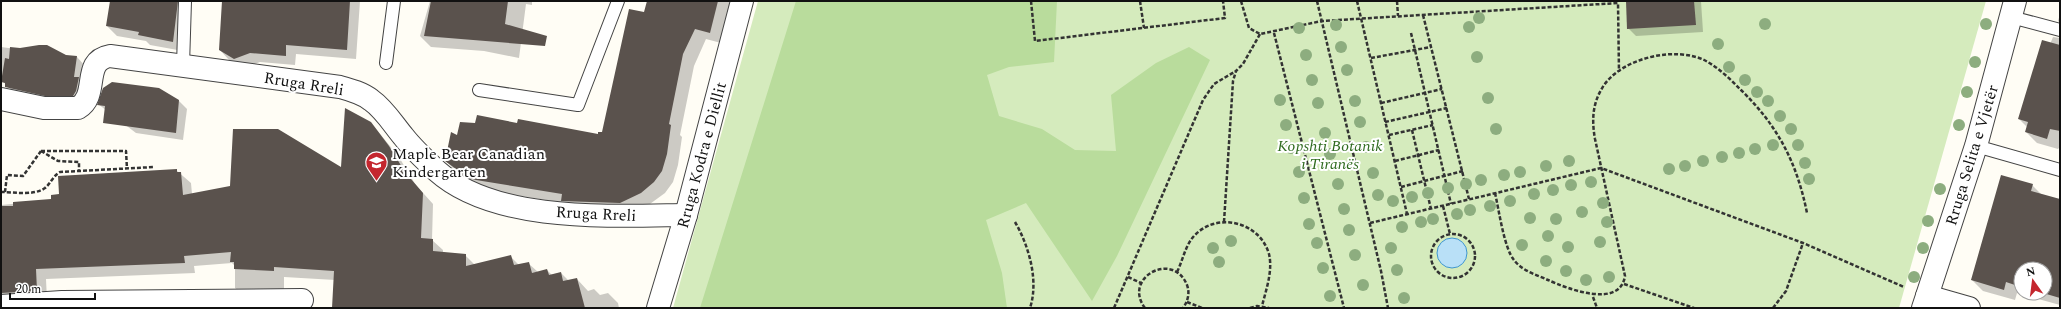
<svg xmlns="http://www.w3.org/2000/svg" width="2061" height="309" font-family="Spectral,serif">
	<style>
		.green { fill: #d5ebbd }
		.forest { fill: #b9dc9c }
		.water { fill: #b9e0f7; stroke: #3f96cf }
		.shadow { fill: #0003; fill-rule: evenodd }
		.building { fill: #5a524d }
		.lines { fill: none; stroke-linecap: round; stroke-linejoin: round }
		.service-casing { stroke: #444; stroke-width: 14 }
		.minor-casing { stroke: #444; stroke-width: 24 }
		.tertiary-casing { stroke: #444; stroke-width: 24 }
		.path { stroke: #333; stroke-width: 2.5; stroke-dasharray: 4 2; stroke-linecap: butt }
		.service { stroke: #fff; stroke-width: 12 }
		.minor { stroke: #fff; stroke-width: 22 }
		.tertiary { stroke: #fff; stroke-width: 22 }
		.tree { fill: #8dad7f }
		.labels { text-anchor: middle; stroke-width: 4; stroke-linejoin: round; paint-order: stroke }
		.street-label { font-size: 16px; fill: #111; stroke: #fff }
		.park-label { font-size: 16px; font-style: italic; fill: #2f6b1f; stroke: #fff }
		.poi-label { font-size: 16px; fill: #111; stroke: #fff; text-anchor: start }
	</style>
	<rect width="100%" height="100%" fill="#fffdf5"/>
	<!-- green -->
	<polygon class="green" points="758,1 1986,1 1899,308 673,308"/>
	<!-- forest -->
	<polygon class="forest" points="796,1 1057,1 1054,62 1009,67 987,75 999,116 1042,129 1075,150 1116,151 1111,95 1156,63 1189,47 1210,60 1117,256 1092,301 1026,203 986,220 1002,273 1007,308 700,308"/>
	<!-- water -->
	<circle class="water" cx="1452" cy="253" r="15"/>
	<!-- shadow -->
	<g class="shadow">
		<polygon points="111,1 178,1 188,11 183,51 150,45 146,41 117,36 107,26"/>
		<polygon points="223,1 360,1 356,59 296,54 295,65 260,62 244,68 229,60 220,50"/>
		<polygon points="430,1 532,1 532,5 526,4 519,58 484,51 431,47 420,36"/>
		<polygon points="648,1 731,1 721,43 706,39 694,66 680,135 682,137 678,165 673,182 665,193 643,209 565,203 488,191 457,172 446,161 458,136 476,124 518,124 599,135 603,134 645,13"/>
		<polygon points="1627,1 1701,1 1703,32 1636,36 1628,28"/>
		<polygon points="2060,14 2060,23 2058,21"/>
		<polygon points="2053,37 2060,38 2060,147 2058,149 2037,143 2026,132 2027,127 2019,119"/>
		<polygon points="1,47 77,57 85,66 80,104 67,104 11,90 1,79"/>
		<polygon points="179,101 187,109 183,140 136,133 98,104"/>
		<polygon points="371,123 399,157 415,184 433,204 432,240 443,250 443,253 465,255 475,265 510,256 519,265 528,263 538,272 547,270 552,275 561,273 569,281 577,279 588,291 594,289 600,295 608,293 618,303 619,308 333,308 335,280 284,277 284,298 246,298 235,288 235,266 232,263 194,266 195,273 46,279 47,300 1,308 1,205 52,200 176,170 191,183 192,194 341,169"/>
		<path d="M2032 185 2043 196 2060 200V305L2017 293 2015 300 1983 291 1972 280ZM2021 269H2045V293H2021Z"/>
	</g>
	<!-- building -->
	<g class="building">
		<polygon points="110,1 178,1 173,42 138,35 139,32 106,26"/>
		<polygon points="222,1 350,1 347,50 286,45 286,56 250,53 234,59 219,50"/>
		<polygon points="431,1 508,1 505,24 547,36 545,46 424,36"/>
		<polygon points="647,1 718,1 710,33 695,29 683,54 669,124 671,125 667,154 662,171 654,182 641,193 620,203 561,201 562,194 476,180 467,177 445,161 451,132 457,135 460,122 475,123 477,115 517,123 518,119 598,134 598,132 602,132 629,9 644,12"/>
		<polygon points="1626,1 1694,1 1696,25 1627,29"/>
		<polygon points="2042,40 2060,45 2060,131 2050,129 2047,139 2025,132 2028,122 2018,119"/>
		<polygon points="39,45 47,45 66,55 77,56 74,77 79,77 76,91 73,96 45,96 5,87 5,83 1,82 5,58 9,59 10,47 20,48"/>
		<polygon points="112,82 159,88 179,100 176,133 103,123 105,106 97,105 103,88"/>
		<polygon points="345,108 371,122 389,146 405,172 423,193 421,238 433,239 433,251 466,254 466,266 511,255 514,265 529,262 532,273 547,269 549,275 561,272 563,281 577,278 585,308 332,308 334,271 274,267 274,271 234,269 234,262 230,262 231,252 184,256 185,263 36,269 37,291 1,293 1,206 13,206 13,202 51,199 51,195 59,194 58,176 177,169 177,172 181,172 183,195 230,186 233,129 278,129 341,167"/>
		<polygon points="2001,175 2033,184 2031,191 2060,199 2060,298 2043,293 2045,293 2045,269 2021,269 2021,287 2006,282 2004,290 1971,280"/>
	</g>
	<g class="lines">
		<defs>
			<g id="service">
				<polyline points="2011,17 2060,30"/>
				<polyline points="386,63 394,1"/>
				<polyline points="183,65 185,1"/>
				<polyline points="479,90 578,105 618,1"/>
				<polyline points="1976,146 2060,170"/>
			</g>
			<g id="minor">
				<path d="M1 99 44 108H78C100 95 81 61 110 56L340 87C351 90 362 93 371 100 384 109 393 124 403 136 413 149 425 160 437 171 495 223 612 216 686 215"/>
				<polyline points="1927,296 1976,146 2015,1"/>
				<polyline points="1,306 62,302 302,300"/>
				<polyline points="658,308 686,215 742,1"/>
			</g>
			<polyline id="tertiary" points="1923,308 1927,296 1969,308"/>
		</defs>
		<!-- service casing -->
		<use href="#service" class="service-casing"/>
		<!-- minor casing -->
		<use href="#minor" class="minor-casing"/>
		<!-- tertiary casing -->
		<use href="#tertiary" class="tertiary-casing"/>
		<!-- path -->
		<g class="path">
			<polyline points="1031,1 1035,41 1225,18 1223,1"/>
			<polyline points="1140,1 1144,28"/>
			<polyline points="1241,1 1249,28 1260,34 1322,21 1618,3 1619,72"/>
			<polyline points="1317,1 1381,271 1388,308"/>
			<polyline points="1357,1 1407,214"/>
			<polyline points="1397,1 1398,16"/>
			<polyline points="1423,15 1469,199"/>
			<polyline points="1274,33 1344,308"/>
			<polyline points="1411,33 1451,204"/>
			<polyline points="1371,58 1431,47"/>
			<polyline points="1381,103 1442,89"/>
			<polyline points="1385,122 1447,108"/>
			<polyline points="1412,130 1431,209"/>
			<polyline points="1389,135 1433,125"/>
			<polyline points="41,151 126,151 127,169"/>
			<polyline points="41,151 58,161 79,162 79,171"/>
			<polyline points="1395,161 1439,150"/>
			<polyline points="1401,187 1463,171"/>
			<path d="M1 192C14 192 34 196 45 188 51 183 53 176 60 172L154 167"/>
			<polyline points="5,192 7,175 23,176 41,151"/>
			<path d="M1495 193C1499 210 1504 248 1514 260 1522 271 1537 275 1548 280 1568 289 1620 309 1625 276L1595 139C1592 122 1592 106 1601 90 1618 58 1676 45 1706 61 1719 68 1731 80 1741 90 1778 126 1797 163 1807 213"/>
			<polyline points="1443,206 1450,234"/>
			<path d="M1015 222C1029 246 1039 281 1030 308"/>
			<polyline points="1224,222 1233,81 1236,71 1243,64 1260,34"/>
			<polyline points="1370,223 1601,168 1803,243 1904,287"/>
			<circle cx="1453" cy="256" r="22"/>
			<path d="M1177 272C1183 260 1185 246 1194 236 1217 211 1260 222 1269 254 1273 271 1266 290 1262 306"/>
			<polyline points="1128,277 1141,283"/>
			<polyline points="1624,284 1694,308"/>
			<polyline points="1593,297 1597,308"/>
			<polyline points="1187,302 1202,308"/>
			<polyline points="1114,308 1203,100 1214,84 1236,71"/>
			<path d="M1145 308C1122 278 1173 250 1187 285 1190 293 1188 301 1183 308"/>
			<polyline points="1250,308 1257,306 1269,308"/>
			<polyline points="1773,308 1786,291 1803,243"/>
		</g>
		<!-- service -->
		<use href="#service" class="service"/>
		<!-- minor -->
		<use href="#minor" class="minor"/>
		<!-- tertiary -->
		<use href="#tertiary" class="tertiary"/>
	</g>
	<!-- trees -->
	<g class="tree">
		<circle cx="1479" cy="18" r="6"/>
		<circle cx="1765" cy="24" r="6"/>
		<circle cx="1986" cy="24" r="6"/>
		<circle cx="1336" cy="25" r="6"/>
		<circle cx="1469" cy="27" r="6"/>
		<circle cx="1299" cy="28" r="6"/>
		<circle cx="1718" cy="44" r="6"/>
		<circle cx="1341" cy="47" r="6"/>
		<circle cx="1306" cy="55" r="6"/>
		<circle cx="1477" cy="57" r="6"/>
		<circle cx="1975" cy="62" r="6"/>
		<circle cx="1729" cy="67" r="6"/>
		<circle cx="1347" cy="70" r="6"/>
		<circle cx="1312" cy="80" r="6"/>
		<circle cx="1745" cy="80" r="6"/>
		<circle cx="1757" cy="92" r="6"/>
		<circle cx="1967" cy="92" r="6"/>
		<circle cx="1488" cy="98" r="6"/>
		<circle cx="1280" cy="100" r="6"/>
		<circle cx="1355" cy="101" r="6"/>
		<circle cx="1768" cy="101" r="6"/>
		<circle cx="1318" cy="103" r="6"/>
		<circle cx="1780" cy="116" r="6"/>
		<circle cx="1360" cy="122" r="6"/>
		<circle cx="1286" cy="125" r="6"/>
		<circle cx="1959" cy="125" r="6"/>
		<circle cx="1496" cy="129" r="6"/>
		<circle cx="1791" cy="129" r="6"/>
		<circle cx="1325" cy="133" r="6"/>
		<circle cx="1773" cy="145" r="6"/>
		<circle cx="1798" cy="145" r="6"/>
		<circle cx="1366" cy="147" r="6"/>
		<circle cx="1291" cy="148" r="6"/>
		<circle cx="1755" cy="149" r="6"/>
		<circle cx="1739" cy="153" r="6"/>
		<circle cx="1330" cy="154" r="6"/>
		<circle cx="1722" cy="157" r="6"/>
		<circle cx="1569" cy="161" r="6"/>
		<circle cx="1703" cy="161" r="6"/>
		<circle cx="1805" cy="163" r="6"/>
		<circle cx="1546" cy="166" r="6"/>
		<circle cx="1685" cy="166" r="6"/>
		<circle cx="1669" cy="169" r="6"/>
		<circle cx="1299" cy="172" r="6"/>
		<circle cx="1520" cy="172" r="6"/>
		<circle cx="1373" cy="173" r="6"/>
		<circle cx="1504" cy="175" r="6"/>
		<circle cx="1809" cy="179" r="6"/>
		<circle cx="1481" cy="180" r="6"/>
		<circle cx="1591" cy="182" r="6"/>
		<circle cx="1338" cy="184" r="6"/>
		<circle cx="1466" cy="184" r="6"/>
		<circle cx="1571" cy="185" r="6"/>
		<circle cx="1448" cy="188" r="6"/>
		<circle cx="1940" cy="189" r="6"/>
		<circle cx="1553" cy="190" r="6"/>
		<circle cx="1428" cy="193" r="6"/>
		<circle cx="1534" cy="194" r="6"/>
		<circle cx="1378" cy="195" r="6"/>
		<circle cx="1412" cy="197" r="6"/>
		<circle cx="1304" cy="198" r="6"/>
		<circle cx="1393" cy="201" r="6"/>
		<circle cx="1510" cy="201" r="6"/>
		<circle cx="1603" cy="203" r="6"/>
		<circle cx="1490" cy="206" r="6"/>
		<circle cx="1344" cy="209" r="6"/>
		<circle cx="1470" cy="210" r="6"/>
		<circle cx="1582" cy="212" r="6"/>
		<circle cx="1457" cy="214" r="6"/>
		<circle cx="1530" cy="218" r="6"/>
		<circle cx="1433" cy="219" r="6"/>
		<circle cx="1556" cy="219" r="6"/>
		<circle cx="1928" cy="221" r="6"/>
		<circle cx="1421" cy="222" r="6"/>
		<circle cx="1607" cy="222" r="6"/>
		<circle cx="1309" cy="224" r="6"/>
		<circle cx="1402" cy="227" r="6"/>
		<circle cx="1349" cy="230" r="6"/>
		<circle cx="1548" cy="236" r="6"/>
		<circle cx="1231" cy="241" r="6"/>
		<circle cx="1600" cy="242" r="6"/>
		<circle cx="1317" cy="243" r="6"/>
		<circle cx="1522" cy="245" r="6"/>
		<circle cx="1568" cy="247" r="6"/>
		<circle cx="1213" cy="248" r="6"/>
		<circle cx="1391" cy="248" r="6"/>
		<circle cx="1923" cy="248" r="6"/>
		<circle cx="1355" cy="255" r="6"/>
		<circle cx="1546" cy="261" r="6"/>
		<circle cx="1219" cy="262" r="6"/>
		<circle cx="1323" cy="268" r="6"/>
		<circle cx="1397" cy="270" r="6"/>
		<circle cx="1566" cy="271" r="6"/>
		<circle cx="1609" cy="277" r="6"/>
		<circle cx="1914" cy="277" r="6"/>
		<circle cx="1586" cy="280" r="6"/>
		<circle cx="1363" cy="285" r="6"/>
		<circle cx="1330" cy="296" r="6"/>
		<circle cx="1404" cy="298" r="6"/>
	</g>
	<!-- icons -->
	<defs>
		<symbol id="school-pin" viewBox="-11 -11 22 30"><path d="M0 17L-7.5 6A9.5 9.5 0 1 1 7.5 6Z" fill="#c4262e" stroke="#fff"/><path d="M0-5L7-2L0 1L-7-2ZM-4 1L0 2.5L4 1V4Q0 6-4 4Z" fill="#fff"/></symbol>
	</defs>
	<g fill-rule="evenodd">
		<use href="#school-pin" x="364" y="150" width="25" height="34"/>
	</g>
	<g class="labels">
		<!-- street labels -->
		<g class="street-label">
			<text transform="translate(304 83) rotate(9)" y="6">Rruga Rreli</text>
			<text transform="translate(701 155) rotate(-75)" y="6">Rruga Kodra e Diellit</text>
			<text transform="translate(1971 155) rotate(-73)" y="6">Rruga Selita e Vjetër</text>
			<text transform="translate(596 213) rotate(3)" y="6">Rruga Rreli</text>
		</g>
		<!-- park labels -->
		<g class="park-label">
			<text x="1330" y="151">Kopshti Botanik<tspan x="1330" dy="18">i Tiranës</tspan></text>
		</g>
		<!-- poi labels -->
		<g class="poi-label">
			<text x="392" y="159">Maple Bear Canadian<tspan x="392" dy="18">Kindergarten</tspan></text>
		</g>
	</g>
	<!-- border -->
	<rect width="2061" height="309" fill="none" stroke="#111111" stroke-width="4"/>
	<!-- north arrow -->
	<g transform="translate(2033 281) rotate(346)"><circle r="19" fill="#ffffff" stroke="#a0a0a0"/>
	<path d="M0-3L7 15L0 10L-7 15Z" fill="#c4262e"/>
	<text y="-6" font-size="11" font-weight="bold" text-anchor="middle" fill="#111111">N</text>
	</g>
	<!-- scale -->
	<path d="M10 293v6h85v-6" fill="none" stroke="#111111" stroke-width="2"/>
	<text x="16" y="293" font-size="12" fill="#111111" stroke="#ffffff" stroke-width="3" paint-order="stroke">20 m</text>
</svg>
